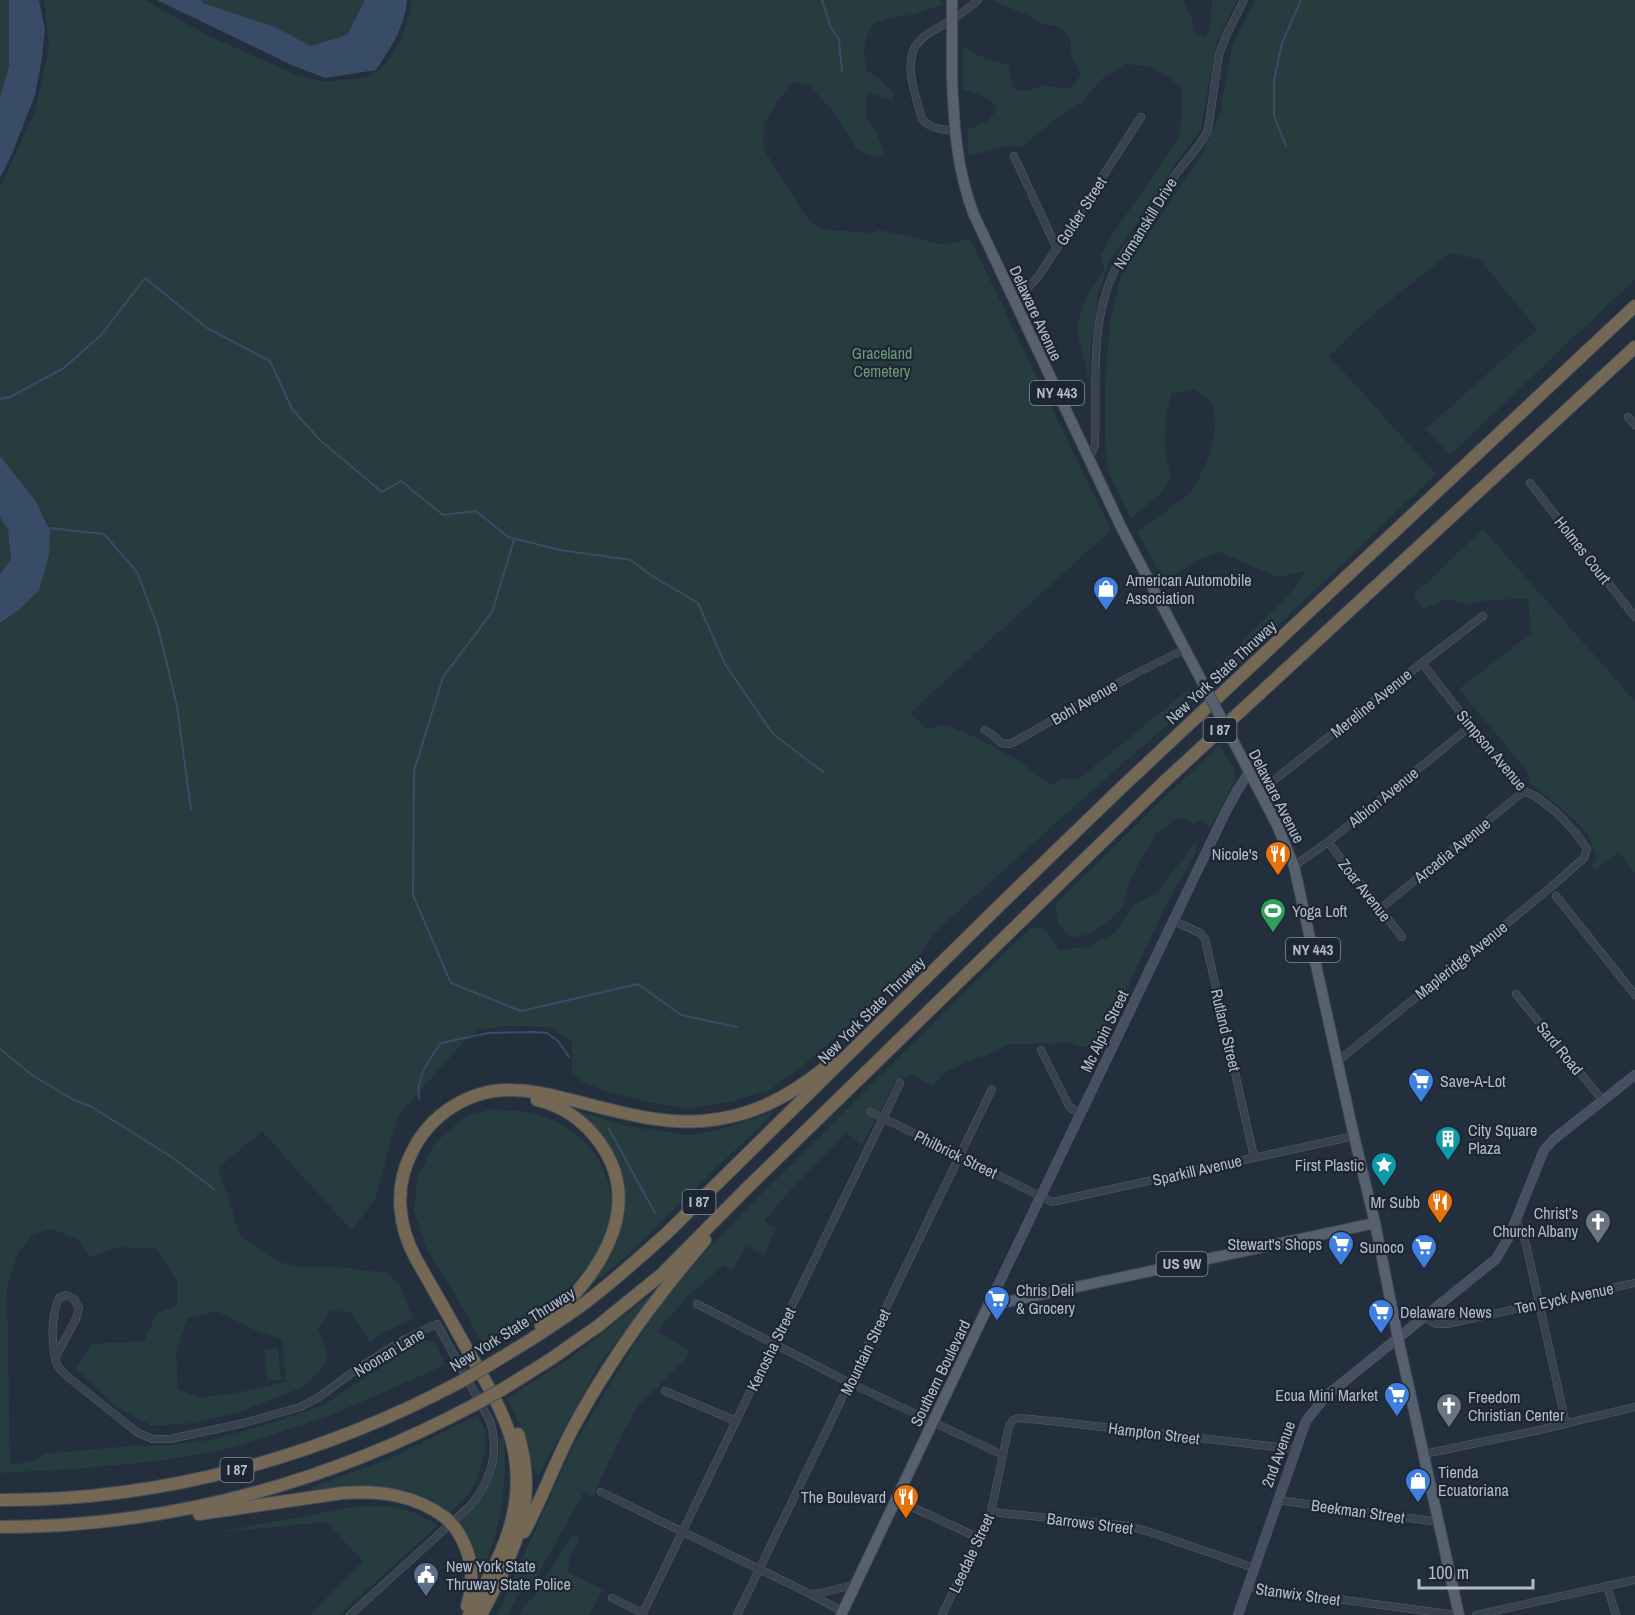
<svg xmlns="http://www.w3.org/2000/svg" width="1635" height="1615" font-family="'Archivo Narrow',sans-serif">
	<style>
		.green { fill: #263c3f; fill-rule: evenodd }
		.water { fill: #394c67 }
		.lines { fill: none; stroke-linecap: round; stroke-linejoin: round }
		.stream { stroke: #394c67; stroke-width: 2 }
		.street-casing { stroke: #565f6c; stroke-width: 8 }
		.secondary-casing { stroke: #565f6c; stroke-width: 10 }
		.primary-casing { stroke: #414a57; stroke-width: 12 }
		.highway-casing { stroke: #434c59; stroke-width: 14 }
		.street { stroke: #38414e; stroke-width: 7 }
		.secondary { stroke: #465061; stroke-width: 9 }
		.primary { stroke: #56606e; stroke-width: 10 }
		.highway { stroke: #746855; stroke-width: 12 }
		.primary-bridge-casing { stroke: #414a57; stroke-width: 12; stroke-linecap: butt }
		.highway-bridge-casing { stroke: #434c59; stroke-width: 14; stroke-linecap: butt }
		.primary-bridge { stroke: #56606e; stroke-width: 10 }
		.highway-bridge { stroke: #746855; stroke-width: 12 }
		.labels { text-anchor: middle; stroke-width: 4.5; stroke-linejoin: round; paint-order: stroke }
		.shield { fill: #1d2633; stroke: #878f9c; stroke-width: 1.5 }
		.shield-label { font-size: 15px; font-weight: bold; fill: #b4bcc9 }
		.street-label { font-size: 16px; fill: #b4bcc9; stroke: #1d2633 }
		.park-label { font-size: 16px; fill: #6b9a76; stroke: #1d2633 }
		.poi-label { font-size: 16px; fill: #b4bcc9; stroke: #1d2633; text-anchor: start }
	</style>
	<rect width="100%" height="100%" fill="#242f3e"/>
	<!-- green -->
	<g class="green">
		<polygon points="0,0 9,0 9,66 0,98"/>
		<path d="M44 0H145L207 35 294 74 324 82 367 77 384 66 399 44 410 13 412 0H941V5L913 15 892 17 873 24C863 44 862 49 868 71L882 81 893 93V100L868 93 865 116 875 129 885 155 871 156 856 149 847 132 830 108 810 86 794 82 780 98 764 123 763 148 803 212 819 229 871 233 880 230 945 245 970 239 1111 530 910 713 928 730C932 728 938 725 942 725 954 725 1011 755 1022 763 1034 773 1038 778 1053 785L1061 779H1079L1189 689 1194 701 1069 811 933 934 910 969 821 1050 799 1069 771 1089 731 1102 688 1108 651 1103 608 1092 580 1081 572 1071V1041L549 1027 504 1026 479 1030 467 1038 398 1116 376 1197 352 1231 262 1131 218 1168 231 1206 240 1236 278 1262 301 1267H337L387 1273 400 1285 413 1319 381 1334 370 1343 352 1313 330 1310 318 1329 328 1355 321 1370 301 1388 237 1413 193 1423 152 1426 116 1407 76 1369 91 1344 144 1341 157 1313 177 1306V1281L156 1249 119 1247 90 1257 78 1239 51 1229 32 1235 18 1253 7 1286 10 1465 37 1460 43 1454 129 1446H165L208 1440 266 1425 324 1405 422 1339 435 1342 445 1365 327 1417 227 1449 159 1461 74 1469 0 1473V623L19 610 35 500 0 456V188L35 111 49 49ZM216 1311 250 1328 282 1339 286 1382 236 1393 199 1398 178 1389 176 1353 187 1319Z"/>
		<polygon points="201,0 365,0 347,35 311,46 275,27 203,3"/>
		<polygon points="994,0 1183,0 1191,17 1195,34 1206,38 1211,20 1212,0 1237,0 1216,44 1201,129 1175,164 1156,198 1109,261 1099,292 1091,343 1089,380 1076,327 1085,299 1104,270 1101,254 1112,235 1148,183 1180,135 1182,105 1181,86 1152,67 1126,64 1103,78 1081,103 1051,123 1021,147 1008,145 969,156 967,130 989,120 998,107 987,98 963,89 963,47 986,59 1008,65 1013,89 1027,91 1044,85 1058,88 1071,88 1081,75 1072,59 1070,38 1059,26 1043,24 1025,14 993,1"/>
		<path d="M1255 0H1635V279L1450 455 1426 429 1537 329 1479 259 1450 253 1378 310 1329 356 1436 474 1218 683 1212 673 1291 592 1306 571 1278 577 1219 552 1195 561 1165 582 1137 532 1192 492 1210 455 1215 428 1213 404 1194 389 1171 395C1163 429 1163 444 1171 478L1161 493 1131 519 1108 471 1105 440V386L1110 320 1121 275 1204 151 1220 113 1232 46Z"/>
		<polygon points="0,517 8,530 11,559 0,575"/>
		<polygon points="1483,529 1635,701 1635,873 1619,852 1594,870 1592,864 1597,858 1587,833 1574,819 1530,783 1527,771 1459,689 1531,633 1528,598 1482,601 1467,604 1448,599 1424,608 1413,595"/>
		<polygon points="1219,745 1235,770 1235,780 1210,828 1199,820 1192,824 1184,818 1175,819 1156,834 1131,877 1122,907 1108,922 1086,935 1071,938 1059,925 1055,904"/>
		<path d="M1197 840 1194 856 1167 903 1101 1043C1090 1048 1081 1049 1071 1043L1010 1044 988 1055 973 1059 944 1073 933 1086 912 1075 895 1082 862 1144 846 1133 789 1192 764 1221 776 1229 764 1255 747 1246 732 1270 724 1265C698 1286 677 1306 657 1332L689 1350 686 1359 639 1405 622 1434 592 1498 584 1492 539 1573 527 1589 517 1596 508 1615H497L573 1446 635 1343 670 1293 704 1253 766 1189 955 1001 1031 928 1039 927 1048 933 1059 950 1087 947 1115 933 1135 904 1156 894Z"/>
		<path d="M488 1110C505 1110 521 1110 538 1115 597 1133 629 1190 601 1248 595 1259 586 1269 578 1277 565 1293 549 1309 532 1322 518 1333 501 1342 486 1351L464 1310 427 1249 414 1212 417 1179 434 1144 465 1117Z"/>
		<path d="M579 1111 626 1126 688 1135 719 1130 774 1112 629 1254 585 1290C594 1276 606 1263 614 1248 618 1241 619 1233 621 1226 635 1176 613 1144 579 1111Z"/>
		<path d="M654 1292 599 1365 538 1476C528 1463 532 1457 527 1443 522 1427 516 1413 506 1399L570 1358Z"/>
		<polygon points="278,1348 281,1380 267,1381 264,1349"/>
		<path d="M478 1415 485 1431V1452L478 1477 469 1494 450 1512C437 1504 423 1495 408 1491 377 1484 343 1486 313 1492L312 1487 391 1458Z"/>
		<path d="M504 1437C507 1486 502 1532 479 1575 478 1555 470 1540 459 1523 485 1498 500 1476 499 1439Z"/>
		<polygon points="360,1506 388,1506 413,1512 438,1525 339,1615 310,1615 363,1561 326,1522 212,1533"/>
		<polygon points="573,1534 581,1538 570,1557 568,1572 603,1590 589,1615 519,1615 524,1605 532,1599"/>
	</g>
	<!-- water -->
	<g class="water">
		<polygon points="9,0 39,0 45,29 42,58 35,95 12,154 0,178 0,98 9,66"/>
		<path d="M157 0H201L203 3 275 27 311 46 347 35 365 0H407C405 26 391 48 376 70L325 78 294 66Z"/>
		<polygon points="0,456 35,500 50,531 49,556 39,590 19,610 0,623 0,575 11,559 8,530 0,517"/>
	</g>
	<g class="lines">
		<!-- stream -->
		<g class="stream">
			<polyline points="822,0 831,28 839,39 842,72"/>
			<polyline points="1286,146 1274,116 1274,81 1282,43 1301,0"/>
			<polyline points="0,399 10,397 64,368 101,335 145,278 207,328 270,361 292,409 321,441 382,492 401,481 443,515 476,511 508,537 560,550 631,560 652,576 698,603 725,664 773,734 823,772"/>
			<polyline points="49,528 104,534 137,572 158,627 177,706 191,810"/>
			<polyline points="514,540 492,612 443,677 414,771 413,895 451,983 521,1011 638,984 681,1015 737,1027"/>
			<polyline points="0,1049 32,1075 72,1099 92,1107 170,1156 214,1189"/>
			<path d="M419 1099C416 1077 428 1061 441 1043L488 1033 533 1032 547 1033 558 1041 569 1057"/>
			<polyline points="609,1129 655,1213"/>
		</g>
		<defs>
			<g id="street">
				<path d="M954 131C942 129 930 129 922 119 917 99 907 76 912 55 916 35 941 28 956 17 964 12 971 6 978 0"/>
				<polyline points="1014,156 1057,249"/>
				<polyline points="1012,297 1026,290 1038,277 1141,117"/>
				<polyline points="1628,417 1635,425"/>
				<path d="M1088 460 1095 446C1097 385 1088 317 1119 262 1129 243 1145 228 1156 210 1162 198 1167 185 1176 174 1187 159 1200 147 1208 130L1219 54 1226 36 1244 0"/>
				<polyline points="1530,483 1635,617"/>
				<polyline points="985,730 994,736 1001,743 1009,744 1014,742 1131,676 1185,649"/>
				<polyline points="1259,792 1422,663 1483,616"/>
				<polyline points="1328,842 1402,937"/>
				<polyline points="1294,866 1328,842 1471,726"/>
				<polyline points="1556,896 1635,995"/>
				<polyline points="1380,909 1524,791"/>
				<polyline points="1174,921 1200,933 1205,939 1254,1157"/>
				<polyline points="1516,994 1603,1101"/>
				<polyline points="1041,1050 1068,1104 1072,1109 1081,1114"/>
				<polyline points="1338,1061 1550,888 1584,858 1587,849 1576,833 1555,811 1535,796 1524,791 1492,753 1422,663"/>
				<polyline points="871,1112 1052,1202 1354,1136"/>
				<polyline points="1516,1221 1522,1233 1526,1244 1566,1424"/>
				<polyline points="697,1304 850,1383 1003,1455"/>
				<polyline points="1424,1318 1436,1324 1447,1324 1635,1283"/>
				<path d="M55 1359C52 1341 51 1316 59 1298L66 1295 74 1299 79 1308 76 1319 57 1354 55 1359 59 1368 68 1377 138 1433 153 1439H170L244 1423 300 1407 319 1397 357 1369 405 1339 437 1324 490 1421C500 1453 491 1481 470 1506L350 1615"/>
				<polyline points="665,1391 736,1421"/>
				<polyline points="1424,1454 1535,1431 1635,1407"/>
				<polyline points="601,1492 810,1594 842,1611"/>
				<polyline points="897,1500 979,1538"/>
				<polyline points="1277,1500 1439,1522"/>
				<polyline points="991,1512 1129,1526 1150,1532 1254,1568"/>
				<polyline points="1607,1586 1616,1615"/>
				<polyline points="1247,1587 1456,1615"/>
				<polyline points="812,1594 821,1593 856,1584"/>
				<polyline points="612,1598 643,1613"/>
				<polyline points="642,1615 900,1083"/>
				<polyline points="737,1615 992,1089"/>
				<polyline points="942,1615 991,1512 1009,1426 1013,1420 1020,1418 1060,1422 1295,1449"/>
				<polyline points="1476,1615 1635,1580"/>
			</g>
			<g id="secondary">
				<polyline points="989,1304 1226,811 1237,791 1249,772"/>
				<polyline points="1238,1615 1306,1421 1326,1396 1496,1259 1509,1237 1544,1150 1554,1139 1635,1075"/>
			</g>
			<g id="primary">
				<path d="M952 76C954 125 956 168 974 215L1123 531 1198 674"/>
				<polyline points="1240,754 1277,825 1294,866 1354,1136 1375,1223 1398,1338 1459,1615"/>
				<polyline points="841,1615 989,1304 997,1304 1375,1223"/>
			</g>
			<g id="highway">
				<path d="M537 1100C564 1106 584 1121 600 1143 648 1211 594 1282 541 1326"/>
				<path d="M489 1365C521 1346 552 1327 582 1305 612 1283 639 1258 666 1234L1002 903 1121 788 1635 306"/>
				<polyline points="503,1389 551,1359 598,1326 662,1274 746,1189 1164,782 1635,347"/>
				<path d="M0 1500C161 1501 319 1457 460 1382"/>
				<path d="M199 1514 342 1493C380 1490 415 1495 446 1518"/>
				<path d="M0 1527C167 1527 327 1483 474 1405"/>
				<path d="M455 1528C472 1552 476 1577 467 1606"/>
				<path d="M524 1532C542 1499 555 1462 573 1428 609 1361 655 1298 705 1240"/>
				<path d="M469 1615C485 1584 504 1552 512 1519 529 1450 500 1407 468 1351 451 1320 433 1289 416 1259 398 1226 394 1188 411 1154 429 1115 470 1088 513 1090 532 1090 550 1095 567 1099 612 1110 655 1124 702 1121 754 1117 792 1095 832 1062"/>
				<path d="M481 1615C513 1553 540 1505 518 1434"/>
			</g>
		</defs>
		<!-- street casing -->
		<use href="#street" class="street-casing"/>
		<!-- secondary casing -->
		<use href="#secondary" class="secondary-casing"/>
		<!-- primary casing -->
		<use href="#primary" class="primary-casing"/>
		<!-- highway casing -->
		<use href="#highway" class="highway-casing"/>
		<!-- street -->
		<use href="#street" class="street"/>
		<!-- secondary -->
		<use href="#secondary" class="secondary"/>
		<!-- primary -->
		<use href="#primary" class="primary"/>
		<!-- highway -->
		<use href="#highway" class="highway"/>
		<defs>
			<g id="primary-bridge">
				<polyline points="952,76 952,0"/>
				<polyline points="1198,674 1240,754"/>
			</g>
			<g id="highway-bridge">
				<polyline points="460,1382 489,1365"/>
				<polyline points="474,1405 503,1389"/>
				<polyline points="446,1518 455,1528"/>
			</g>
		</defs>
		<!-- primary-bridge casing -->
		<use href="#primary-bridge" class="primary-bridge-casing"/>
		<!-- highway-bridge casing -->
		<use href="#highway-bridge" class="highway-bridge-casing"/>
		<!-- primary-bridge -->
		<use href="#primary-bridge" class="primary-bridge"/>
		<!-- highway-bridge -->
		<use href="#highway-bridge" class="highway-bridge"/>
	</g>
	<!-- icons -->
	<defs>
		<symbol id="shop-pin" viewBox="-11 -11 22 30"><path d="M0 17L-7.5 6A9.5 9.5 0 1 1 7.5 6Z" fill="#3f7fe0" stroke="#1d2633"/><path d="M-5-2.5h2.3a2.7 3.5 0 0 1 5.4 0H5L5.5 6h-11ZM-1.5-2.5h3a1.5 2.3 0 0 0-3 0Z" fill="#fff"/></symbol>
		<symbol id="restaurant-pin" viewBox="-11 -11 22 30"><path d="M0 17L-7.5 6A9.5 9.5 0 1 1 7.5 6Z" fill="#e8710a" stroke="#1d2633"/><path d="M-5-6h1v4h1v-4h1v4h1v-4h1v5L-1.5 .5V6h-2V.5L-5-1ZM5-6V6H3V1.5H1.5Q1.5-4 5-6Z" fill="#fff"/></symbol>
		<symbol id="stadium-pin" viewBox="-11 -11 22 30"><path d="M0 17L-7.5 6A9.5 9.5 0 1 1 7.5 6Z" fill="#2e9e5b" stroke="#1d2633"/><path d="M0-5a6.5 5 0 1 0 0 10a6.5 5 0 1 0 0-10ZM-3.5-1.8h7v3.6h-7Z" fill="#fff"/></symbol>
		<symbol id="supermarket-pin" viewBox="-11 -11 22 30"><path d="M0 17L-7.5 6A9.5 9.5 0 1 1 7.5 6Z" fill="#3f7fe0" stroke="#1d2633"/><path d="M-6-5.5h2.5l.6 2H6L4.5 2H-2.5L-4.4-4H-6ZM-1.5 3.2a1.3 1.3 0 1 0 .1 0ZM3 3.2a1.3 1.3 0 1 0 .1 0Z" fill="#fff"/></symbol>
		<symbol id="building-pin" viewBox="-11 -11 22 30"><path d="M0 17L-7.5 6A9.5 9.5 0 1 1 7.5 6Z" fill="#0f9aa8" stroke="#1d2633"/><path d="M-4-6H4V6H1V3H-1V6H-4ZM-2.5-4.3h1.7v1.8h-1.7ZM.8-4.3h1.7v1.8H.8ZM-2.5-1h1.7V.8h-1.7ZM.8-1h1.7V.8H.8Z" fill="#fff"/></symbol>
		<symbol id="sight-pin" viewBox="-11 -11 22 30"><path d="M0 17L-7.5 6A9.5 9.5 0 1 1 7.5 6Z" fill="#0f9aa8" stroke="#1d2633"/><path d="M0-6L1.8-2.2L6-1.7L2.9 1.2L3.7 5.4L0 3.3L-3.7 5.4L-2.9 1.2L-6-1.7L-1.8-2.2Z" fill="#fff"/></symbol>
		<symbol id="church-pin" viewBox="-11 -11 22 30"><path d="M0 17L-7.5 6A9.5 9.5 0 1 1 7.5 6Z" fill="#6b7280" stroke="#1d2633"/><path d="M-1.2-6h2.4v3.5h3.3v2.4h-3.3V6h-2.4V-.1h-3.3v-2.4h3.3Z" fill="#fff"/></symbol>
		<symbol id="civic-pin" viewBox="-11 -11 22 30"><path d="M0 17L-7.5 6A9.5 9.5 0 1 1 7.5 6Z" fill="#5c6f8a" stroke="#1d2633"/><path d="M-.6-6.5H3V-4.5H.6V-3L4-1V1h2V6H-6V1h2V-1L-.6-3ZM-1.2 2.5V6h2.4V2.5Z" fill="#fff"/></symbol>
	</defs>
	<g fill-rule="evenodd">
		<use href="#shop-pin" x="1091" y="574" width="30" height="40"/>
		<use href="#restaurant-pin" x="1263" y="839" width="30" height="40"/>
		<use href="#stadium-pin" x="1258" y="896" width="30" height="40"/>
		<use href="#supermarket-pin" x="1406" y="1066" width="30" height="40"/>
		<use href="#building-pin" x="1433" y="1124" width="30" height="40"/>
		<use href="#sight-pin" x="1369" y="1150" width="30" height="40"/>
		<use href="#restaurant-pin" x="1425" y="1187" width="30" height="40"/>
		<use href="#church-pin" x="1583" y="1207" width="30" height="40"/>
		<use href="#supermarket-pin" x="1326" y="1229" width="30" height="40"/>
		<use href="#supermarket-pin" x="1409" y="1232" width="30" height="40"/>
		<use href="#supermarket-pin" x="982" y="1284" width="30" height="40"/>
		<use href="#supermarket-pin" x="1366" y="1297" width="30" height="40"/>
		<use href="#supermarket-pin" x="1382" y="1380" width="30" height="40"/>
		<use href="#church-pin" x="1434" y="1391" width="30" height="40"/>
		<use href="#shop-pin" x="1403" y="1466" width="30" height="40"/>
		<use href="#restaurant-pin" x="891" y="1482" width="30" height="40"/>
		<use href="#civic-pin" x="411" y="1560" width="30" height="40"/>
	</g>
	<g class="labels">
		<!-- shield labels -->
		<g class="shield">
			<rect x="1030" y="381" width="54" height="24" rx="4.5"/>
			<rect x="1203.5" y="718" width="33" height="24" rx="4.5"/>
			<rect x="1286" y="938" width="54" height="24" rx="4.5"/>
			<rect x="682.5" y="1190" width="33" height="24" rx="4.5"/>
			<rect x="1156.5" y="1252" width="51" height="24" rx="4.5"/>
			<rect x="220.5" y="1458" width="33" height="24" rx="4.5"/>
		</g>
		<g class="shield-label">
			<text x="1057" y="398">NY 443</text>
			<text x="1220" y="735">I 87</text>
			<text x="1313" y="955">NY 443</text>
			<text x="699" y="1207">I 87</text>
			<text x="1182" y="1269">US 9W</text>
			<text x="237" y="1475">I 87</text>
		</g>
		<!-- street labels -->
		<g class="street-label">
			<text transform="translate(1081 211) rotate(-57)" y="6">Golder Street</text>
			<text transform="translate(1145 223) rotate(-58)" y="6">Normanskill Drive</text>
			<text transform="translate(1036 313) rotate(65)" y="6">Delaware Avenue</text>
			<text transform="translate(1583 550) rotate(52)" y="6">Holmes Court</text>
			<text transform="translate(1221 672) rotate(-43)" y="6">New York State Thruway</text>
			<text transform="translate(1084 702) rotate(-30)" y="6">Bohl Avenue</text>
			<text transform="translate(1371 703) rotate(-39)" y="6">Mereline Avenue</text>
			<text transform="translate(1492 750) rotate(50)" y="6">Simpson Avenue</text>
			<text transform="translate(1277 796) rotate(63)" y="6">Delaware Avenue</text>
			<text transform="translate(1383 797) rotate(-39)" y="6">Albion Avenue</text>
			<text transform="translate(1452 850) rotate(-39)" y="6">Arcadia Avenue</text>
			<text transform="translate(1365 890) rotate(52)" y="6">Zoar Avenue</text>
			<text transform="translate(1461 960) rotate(-39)" y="6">Mapleridge Avenue</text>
			<text transform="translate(871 1010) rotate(-45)" y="6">New York State Thruway</text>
			<text transform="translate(1226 1030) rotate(77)" y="6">Rutland Street</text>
			<text transform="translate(1104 1031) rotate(-64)" y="6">Mc Alpin Street</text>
			<text transform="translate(1560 1048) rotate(51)" y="6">Sard Road</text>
			<text transform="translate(956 1154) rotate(26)" y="6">Philbrick Street</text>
			<text transform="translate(1197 1170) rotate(-13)" y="6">Sparkill Avenue</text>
			<text transform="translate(1564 1298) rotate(-12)" y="6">Ten Eyck Avenue</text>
			<text transform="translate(512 1329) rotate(-32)" y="6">New York State Thruway</text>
			<text transform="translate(771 1349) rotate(-64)" y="6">Kenosha Street</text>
			<text transform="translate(389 1352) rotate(-31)" y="6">Noonan Lane</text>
			<text transform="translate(865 1352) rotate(-64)" y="6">Mountain Street</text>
			<text transform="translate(940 1373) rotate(-64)" y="6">Southern Boulevard</text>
			<text transform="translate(1154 1433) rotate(7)" y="6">Hampton Street</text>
			<text transform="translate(1278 1454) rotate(-70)" y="6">2nd Avenue</text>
			<text transform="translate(1358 1511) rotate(8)" y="6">Beekman Street</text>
			<text transform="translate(1090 1523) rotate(7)" y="6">Barrows Street</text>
			<text transform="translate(971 1553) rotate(-65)" y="6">Leedale Street</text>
			<text transform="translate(1298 1594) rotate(8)" y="6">Stanwix Street</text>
		</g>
		<!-- park labels -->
		<g class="park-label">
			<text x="882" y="359">Graceland<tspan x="882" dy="18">Cemetery</tspan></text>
		</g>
		<!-- poi labels -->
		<g class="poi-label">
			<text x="1126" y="586">American Automobile<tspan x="1126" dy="18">Association</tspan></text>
			<text x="1258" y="860" text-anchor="end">Nicole's</text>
			<text x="1292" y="917">Yoga Loft</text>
			<text x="1440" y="1087">Save-A-Lot</text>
			<text x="1468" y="1136">City Square<tspan x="1468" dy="18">Plaza</tspan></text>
			<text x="1364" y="1171" text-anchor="end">First Plastic</text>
			<text x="1420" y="1208" text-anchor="end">Mr Subb</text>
			<text x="1578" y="1219" text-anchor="end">Christ’s<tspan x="1578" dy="18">Church Albany</tspan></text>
			<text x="1322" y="1250" text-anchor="end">Stewart's Shops</text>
			<text x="1404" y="1253" text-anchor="end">Sunoco</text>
			<text x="1016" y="1296">Chris Deli<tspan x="1016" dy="18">&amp; Grocery</tspan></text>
			<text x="1400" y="1318">Delaware News</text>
			<text x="1378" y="1401" text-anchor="end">Ecua Mini Market</text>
			<text x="1468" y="1403">Freedom<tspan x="1468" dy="18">Christian Center</tspan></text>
			<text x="1438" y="1478">Tienda<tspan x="1438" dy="18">Ecuatoriana</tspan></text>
			<text x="886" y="1503" text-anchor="end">The Boulevard</text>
			<text x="446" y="1572">New York State<tspan x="446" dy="18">Thruway State Police</tspan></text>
		</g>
	</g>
	<!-- scale -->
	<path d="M1419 1579v9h114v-9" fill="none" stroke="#b4bcc9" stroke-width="3"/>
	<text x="1428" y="1579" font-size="18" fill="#b4bcc9" stroke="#1d2633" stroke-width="4.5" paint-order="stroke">100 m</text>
</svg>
